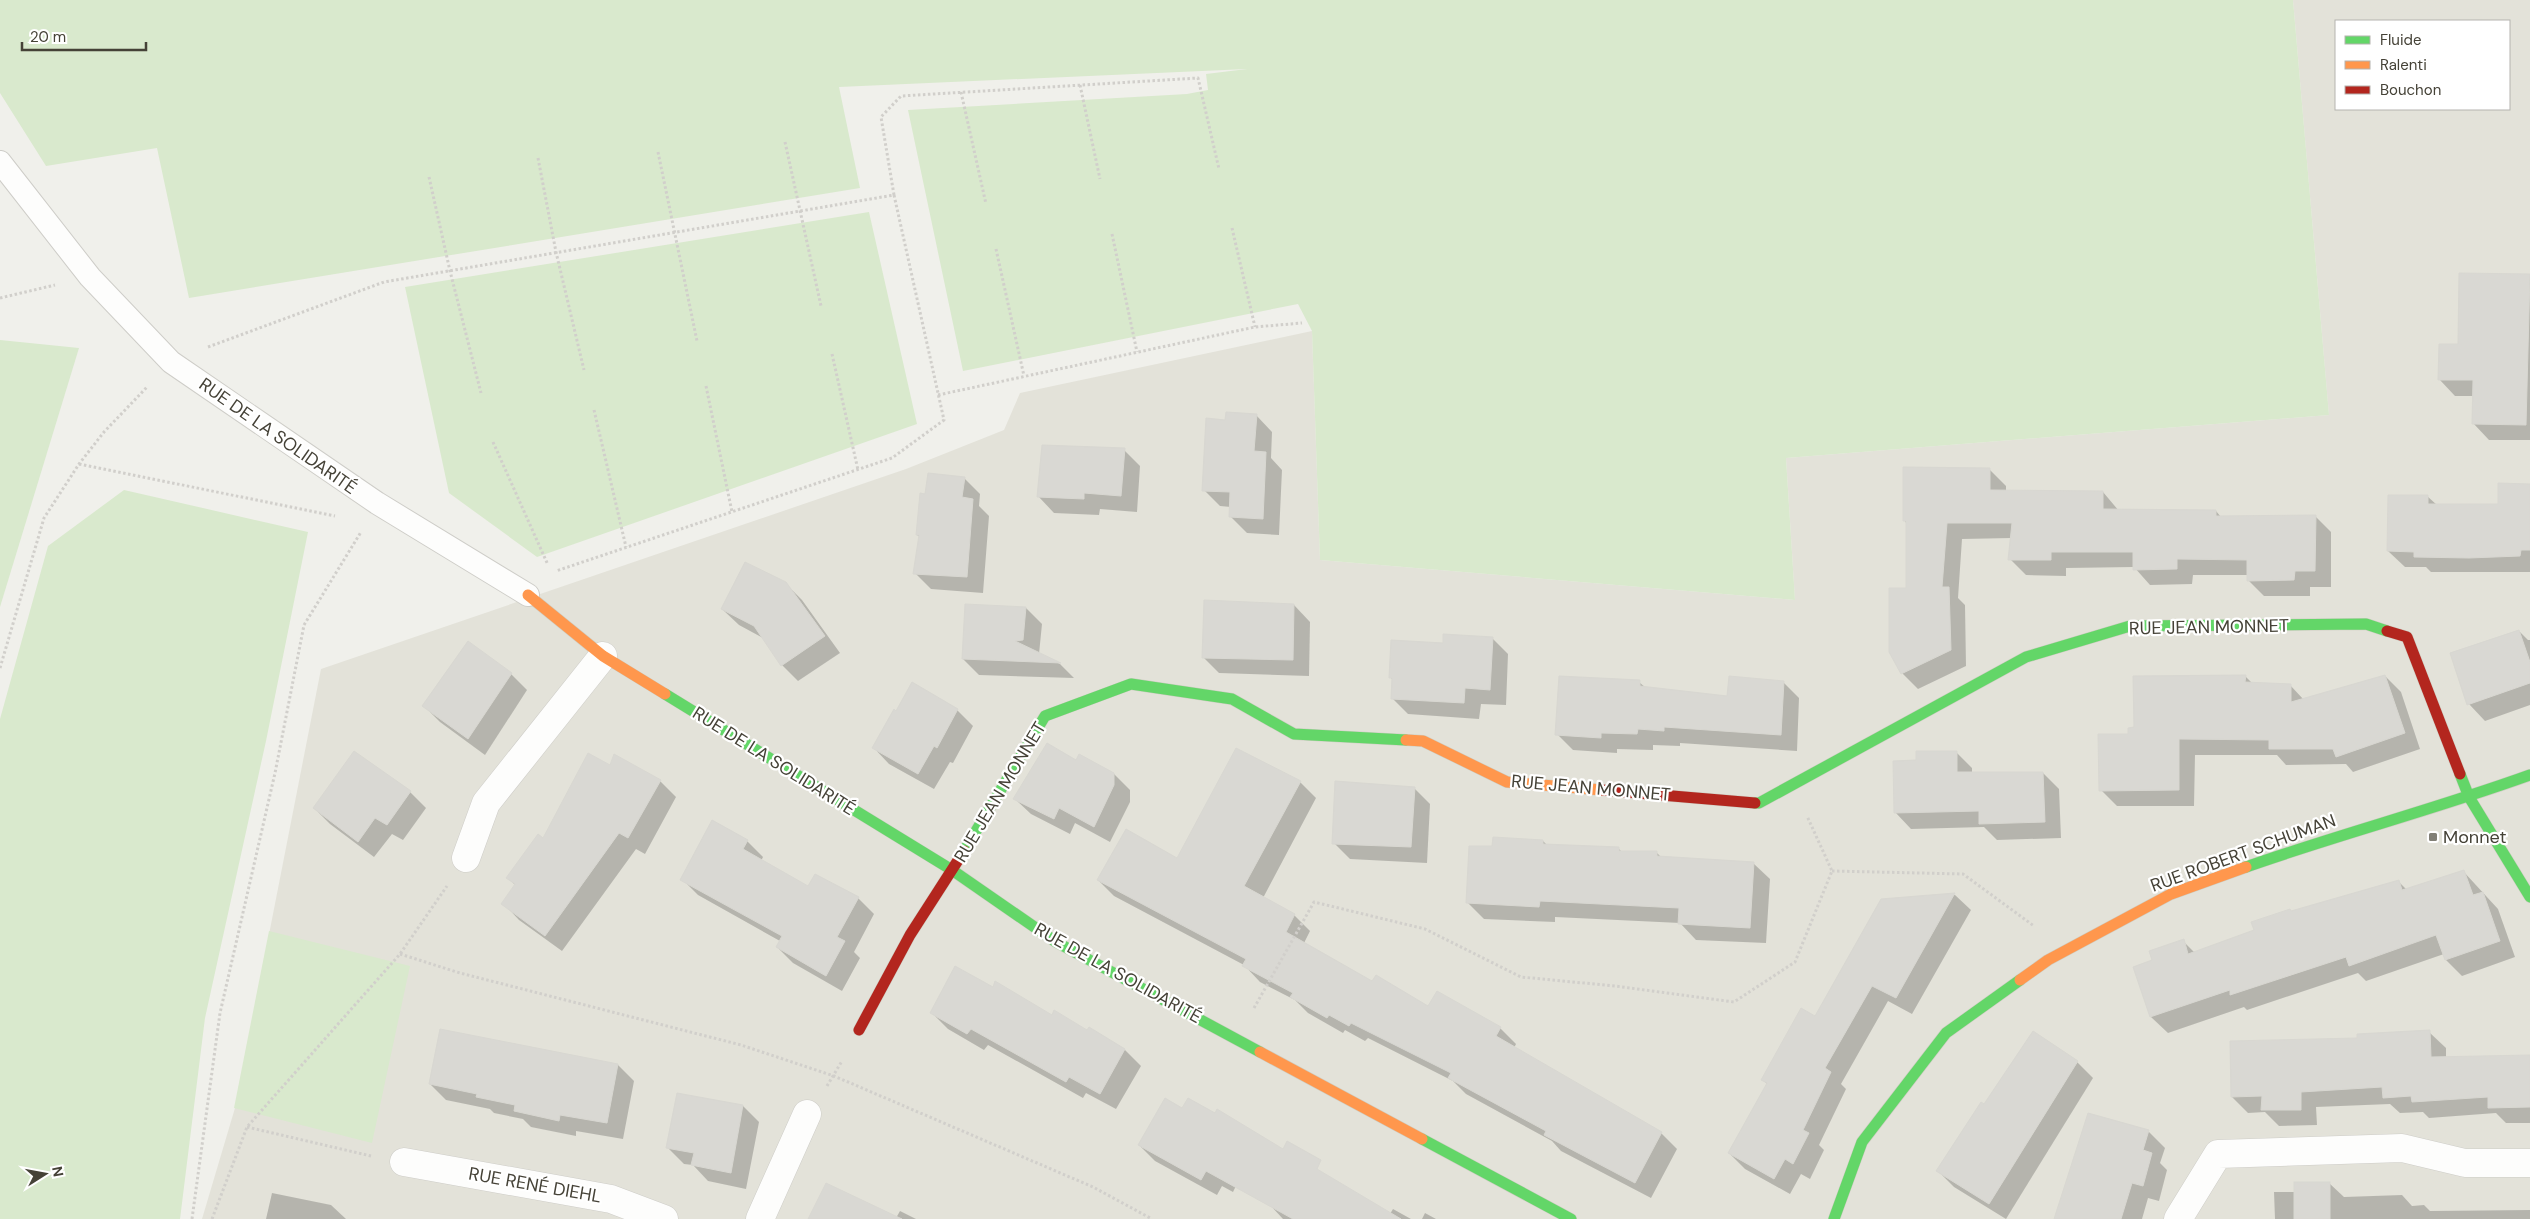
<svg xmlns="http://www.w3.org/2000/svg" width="2530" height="1219" font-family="'DM Sans',sans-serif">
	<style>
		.residential { fill: #e3e2d9; fill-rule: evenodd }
		.green { fill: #d9e9cd }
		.shadow { fill: #0003 }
		.building { fill: #d9d8d3; stroke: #d8d7d1 }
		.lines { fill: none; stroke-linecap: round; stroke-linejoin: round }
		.lane-casing { stroke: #cecdc8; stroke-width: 24 }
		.street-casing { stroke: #cecdc8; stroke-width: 29 }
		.fast-casing { stroke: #cecdc2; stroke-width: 12 }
		.slow-casing { stroke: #cecdc2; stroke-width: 12 }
		.jam-casing { stroke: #cecdc2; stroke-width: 12 }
		.path { stroke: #d1cfcb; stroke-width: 3; stroke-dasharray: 2.5 2.5; stroke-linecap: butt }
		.lane { stroke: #fdfdfc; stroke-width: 22 }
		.street { stroke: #fdfdfc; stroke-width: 28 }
		.fast { stroke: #63d668; stroke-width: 11 }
		.slow { stroke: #ff974d; stroke-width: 11 }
		.jam { stroke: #b3261e; stroke-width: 11 }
		.poi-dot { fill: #817f76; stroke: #fff; stroke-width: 2 }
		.labels { text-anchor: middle; stroke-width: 4.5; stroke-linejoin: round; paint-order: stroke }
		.street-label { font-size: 18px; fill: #454237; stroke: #fff }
		.poi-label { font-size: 18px; fill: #454237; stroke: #fff; text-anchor: start }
	</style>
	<rect width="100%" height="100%" fill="#f0f0eb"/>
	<!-- residential -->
	<path class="residential" d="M2293 0H2530V1219H202L235 1108 321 669 906 469 1004 430 1020 393 1312 331 1320 560 1795 600 1786 458 2329 415ZM2336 21H2509V109H2336Z"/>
	<!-- green -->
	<g class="green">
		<polygon points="0,0 2293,0 2329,415 1786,458 1795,600 1320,560 1312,331 1298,304 963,371 908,110 1187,94 1208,90 1206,74 1247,69 839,87 860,188 189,298 157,148 46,166 0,93"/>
		<polygon points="869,212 917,424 537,557 449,493 405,287"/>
		<polygon points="0,340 79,348 0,607"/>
		<polygon points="124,490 308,532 266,741 205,1018 180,1219 0,1219 0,719 48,546"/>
		<polygon points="269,931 410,966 372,1143 234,1108"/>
	</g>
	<!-- shadow -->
	<g class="shadow">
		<polygon points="2460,274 2530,275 2530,440 2489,440 2473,423 2474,396 2455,396 2439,379 2459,345"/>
		<polygon points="1256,415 1272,432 1271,458 1282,470 1279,535 1247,533 1230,516 1231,507 1220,506 1204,490 1226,421"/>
		<polygon points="1124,450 1140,466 1137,512 1100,509 1099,515 1054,513 1038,496"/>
		<polygon points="1990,470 2006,486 2006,491 2103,492 2119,511 2216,511 2221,517 2315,516 2331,532 2331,587 2310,587 2310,596 2264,596 2248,580 2248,575 2193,575 2192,584 2150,585 2134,567 2066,568 2066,576 2026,575 2010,559 2012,538 1962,539 1958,598 1965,605 1966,666 1918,689 1902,673 1907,589 1907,524 1904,520"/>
		<polygon points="964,478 980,494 979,506 989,516 983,593 931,589 915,573 920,537 917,535 926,495"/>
		<polygon points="2530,485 2530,572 2431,572 2426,567 2405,567 2388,551 2427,496 2437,505 2500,506"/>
		<polygon points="785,583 802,600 840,653 798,681 782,665 763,638 739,625 722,609"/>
		<polygon points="1294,605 1310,622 1309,676 1219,673 1203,657"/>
		<polygon points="1026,608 1042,624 1039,654 1060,664 1074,678 979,675 963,659"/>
		<polygon points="2519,631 2528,640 2530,640 2530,705 2485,721 2469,704 2452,654"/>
		<polygon points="1492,638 1508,654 1506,705 1481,704 1479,719 1408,714 1392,698 1393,680 1390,677 1444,644"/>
		<polygon points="511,674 527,690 485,755 440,722 424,706"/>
		<polygon points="2245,676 2253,684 2290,685 2304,700 2385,676 2401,692 2420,749 2353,772 2346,764 2286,765 2277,755 2195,755 2194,806 2117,806 2101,790 2129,735 2135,729"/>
		<polygon points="1639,682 1646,688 1728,697 1783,682 1799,698 1797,751 1680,743 1680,746 1653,745 1653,750 1617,749 1617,753 1573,750 1557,734"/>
		<polygon points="957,710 973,726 953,763 950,762 934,789 889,764 873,747"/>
		<polygon points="1956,752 1972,768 1972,773 2043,773 2059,789 2061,838 1997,840 1984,827 1911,829 1895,812 1918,761"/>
		<polygon points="1076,761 1114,774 1130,790 1130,802 1110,842 1075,823 1070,834 1031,814 1015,799"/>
		<polygon points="611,767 660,781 676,797 645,854 636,849 562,951 519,920 503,903 516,886 508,878"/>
		<polygon points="1300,782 1316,798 1263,898 1294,915 1310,931 1304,943 1373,983 1429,1008 1500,1028 1516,1044 1514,1048 1661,1133 1677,1149 1651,1198 1561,1151 1552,1141 1466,1094 1453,1081 1368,1038 1365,1041 1345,1030 1343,1033 1308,1013 1295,1000 1260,982 1244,965 1114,896 1098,880 1177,860"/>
		<polygon points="1414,788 1430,804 1427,863 1350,859 1334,843"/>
		<polygon points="410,792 426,808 403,840 392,834 374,857 330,824 314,808"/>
		<polygon points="747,841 763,857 761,861 809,888 858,898 874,914 854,952 860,958 842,991 793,963 777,947 780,941 698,895 682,879"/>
		<polygon points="1543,841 1547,845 1618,848 1622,852 1657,853 1661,857 1753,863 1770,879 1766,943 1696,940 1680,923 1555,917 1555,922 1484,919 1468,903 1494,848"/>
		<polygon points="2463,871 2498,909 2515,957 2462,976 2446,960 2444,954 2366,981 2358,973 2247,1010 2244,1007 2168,1033 2151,1017 2134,967 2154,960 2183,941 2195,953 2256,931 2292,912 2398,881 2407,890"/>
		<polygon points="1955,895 1971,910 1912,1014 1888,1001 1841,1084 1846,1089 1819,1145 1824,1150 1810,1179 1801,1174 1790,1194 1745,1169 1729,1153 1768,1085 1763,1080 1816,1018 1881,900"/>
		<polygon points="994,989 1088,1032 1090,1029 1125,1050 1141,1066 1116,1109 1086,1093 1083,1098 988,1045 984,1050 948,1029 932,1013"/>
		<polygon points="2429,1032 2446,1048 2446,1058 2530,1057 2530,1123 2506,1123 2496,1113 2429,1118 2423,1112 2400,1113 2390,1104 2316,1107 2317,1125 2279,1126 2265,1112 2248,1113 2232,1097 2358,1039"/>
		<polygon points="2077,1062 2093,1078 2006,1219 1954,1187 1938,1171 1984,1106"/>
		<polygon points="618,1065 634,1081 623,1139 576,1131 576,1136 531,1127 523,1119 494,1113 490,1109 446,1100 430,1084"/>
		<polygon points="743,1106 759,1122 746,1189 708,1181 693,1165 684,1164 668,1148"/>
		<polygon points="1183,1110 1256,1145 1233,1192 1222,1186 1217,1195 1155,1161 1139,1145"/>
		<polygon points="2089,1115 2149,1132 2165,1148 2160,1163 2167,1170 2159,1201 2148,1198 2142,1219 2055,1219"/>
		<polygon points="2329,1183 2344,1197 2402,1195 2412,1206 2424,1205 2430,1211 2530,1210 2530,1219 2275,1219 2274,1192 2295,1192"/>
		<polygon points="272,1193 331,1205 346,1219 266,1219"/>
		<polygon points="1269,1204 1390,1214 1393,1209 1411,1219 1283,1219"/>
		<polygon points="900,1211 916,1219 810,1219 896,1218"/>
		<polygon points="1425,1213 1436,1219 1422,1219"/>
	</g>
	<!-- building -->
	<g class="building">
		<polygon points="2459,273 2530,274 2526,425 2472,424 2473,380 2438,380 2439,344 2458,344"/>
		<polygon points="1226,412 1257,414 1254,451 1266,452 1263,519 1229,517 1230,492 1202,491 1206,418 1225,420"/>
		<polygon points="1042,445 1125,448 1121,496 1084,493 1084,499 1037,497"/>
		<polygon points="1903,467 1990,468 1990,490 2103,491 2103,509 2216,510 2216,516 2316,515 2315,571 2295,571 2294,580 2247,581 2247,560 2177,559 2177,569 2133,570 2133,552 2051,552 2051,560 2008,560 2012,523 1947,523 1942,587 1949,587 1951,650 1901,674 1889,652 1889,588 1906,588 1906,521 1903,521"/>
		<polygon points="928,473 965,477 962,497 973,499 967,577 913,574 919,535 916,535 920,493 925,494"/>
		<polygon points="2498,483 2530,484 2530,550 2521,550 2520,556 2469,558 2414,557 2414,552 2387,551 2388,495 2428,495 2428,504 2498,504"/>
		<polygon points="745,562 786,582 825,636 781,666 754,626 721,609"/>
		<polygon points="1204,600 1294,604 1293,660 1202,658"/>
		<polygon points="965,604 1026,607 1023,640 1015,641 1061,663 962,659"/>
		<polygon points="2519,630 2530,662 2530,683 2467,705 2450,653"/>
		<polygon points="1443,634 1493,637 1490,690 1465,688 1464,703 1391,699 1392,678 1389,678 1391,640 1443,643"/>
		<polygon points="468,641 512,673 468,739 422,706"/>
		<polygon points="2246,675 2245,682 2291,684 2291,702 2385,675 2405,733 2336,757 2333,749 2269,749 2269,740 2179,739 2179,790 2099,791 2098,734 2128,734 2128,728 2134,727 2133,676"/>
		<polygon points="1559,676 1640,680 1640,686 1727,696 1729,676 1784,681 1781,735 1664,727 1664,731 1638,729 1637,734 1601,733 1601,738 1555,735"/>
		<polygon points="912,682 958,709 937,748 934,746 918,774 872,748 894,709 896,711"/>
		<polygon points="1047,743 1076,760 1079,754 1114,773 1114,785 1094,827 1059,808 1054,819 1013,799"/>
		<polygon points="1236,748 1301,781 1244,886 1295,914 1286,932 1372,981 1376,975 1428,1006 1437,991 1501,1027 1496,1036 1662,1132 1635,1183 1544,1135 1546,1131 1448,1078 1451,1073 1351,1023 1349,1026 1329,1015 1327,1018 1290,997 1293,993 1242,966 1246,959 1097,880 1126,829 1177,858"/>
		<polygon points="354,751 411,791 387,825 375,818 358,842 313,808"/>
		<polygon points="1916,751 1957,751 1957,772 2043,772 2045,822 1979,824 1979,811 1894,813 1893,761 1916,760"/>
		<polygon points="588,753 610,765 614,754 661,780 628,838 619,833 545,936 501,904 515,884 506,878 538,834 543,838"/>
		<polygon points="1335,781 1415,787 1411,847 1332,844"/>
		<polygon points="712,820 748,840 743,849 808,886 815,874 859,897 837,937 845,941 826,976 776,947 782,936 680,880"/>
		<polygon points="1493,837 1543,840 1543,844 1619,847 1619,851 1657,851 1657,856 1754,862 1750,928 1678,924 1679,908 1540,901 1539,907 1466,903 1469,846 1492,846"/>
		<polygon points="2464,870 2473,895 2483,892 2500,941 2445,960 2436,935 2349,966 2346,957 2230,995 2230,990 2150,1017 2133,967 2152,960 2149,951 2184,939 2188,954 2254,930 2251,922 2290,909 2291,911 2399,880 2402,890"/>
		<polygon points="1955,893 1896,998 1872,986 1825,1068 1831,1072 1803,1130 1809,1133 1793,1164 1785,1159 1774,1179 1728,1153 1767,1083 1761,1080 1801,1008 1815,1016 1881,899"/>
		<polygon points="955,966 993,987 995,981 1052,1015 1054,1010 1087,1030 1089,1027 1125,1049 1100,1094 1069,1077 1066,1082 971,1029 967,1034 930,1013"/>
		<polygon points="440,1029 618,1064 607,1123 560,1115 559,1121 514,1111 515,1105 476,1097 477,1094 429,1084"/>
		<polygon points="2430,1030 2431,1057 2530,1055 2530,1107 2488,1108 2488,1097 2412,1102 2411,1096 2383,1098 2382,1087 2301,1092 2301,1110 2261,1110 2262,1096 2231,1097 2230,1041 2357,1038 2357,1034"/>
		<polygon points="2033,1031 2078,1061 1989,1204 1936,1171 1981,1102 1984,1104"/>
		<polygon points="677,1093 743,1105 731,1173 691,1165 694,1153 666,1148"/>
		<polygon points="1165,1098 1182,1108 1188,1098 1215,1113 1217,1109 1283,1149 1287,1141 1321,1160 1317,1169 1401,1219 1293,1219 1206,1171 1201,1180 1138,1145"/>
		<polygon points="2088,1113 2149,1130 2143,1150 2152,1153 2143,1186 2132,1183 2121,1219 2054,1219"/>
		<rect x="2294" y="1182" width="36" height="37"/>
		<polygon points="826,1183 902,1219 808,1219"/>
	</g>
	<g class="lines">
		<defs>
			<polyline id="lane" points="0,162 90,277 171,362 377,503 528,595"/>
			<g id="street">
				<polyline points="466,858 486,803 603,656"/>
				<polyline points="404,1162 611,1199 664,1219"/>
				<polyline points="760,1219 807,1114"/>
				<polyline points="2178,1219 2218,1154 2402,1148 2465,1163 2530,1163"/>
			</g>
			<g id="fast">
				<polyline points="665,694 952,870 1056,942 1260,1052"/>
				<polyline points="2460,774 2469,797 2530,897"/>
				<polyline points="1755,803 1759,803 2026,657 2130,626 2366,624 2387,631"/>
				<polyline points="964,851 1045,716 1131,684 1232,699 1294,734 1406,740"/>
				<path d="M2246 867C2340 834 2436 809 2530 775"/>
				<polyline points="1422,1139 1571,1219"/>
				<polyline points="1834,1219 1862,1142 1946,1033 2020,980"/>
			</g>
			<g id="slow">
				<polyline points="528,595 603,656 665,694"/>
				<polyline points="1406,740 1423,741 1507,782 1602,790"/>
				<polyline points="2020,980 2048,960 2171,894 2246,867"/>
				<polyline points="1260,1052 1422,1139"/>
			</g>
			<g id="jam">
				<polyline points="2387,631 2407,637 2460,774"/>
				<polyline points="1602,790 1755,803"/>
				<polyline points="859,1030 910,935 964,851"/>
			</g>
		</defs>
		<!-- lane casing -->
		<use href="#lane" class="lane-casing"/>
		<!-- street casing -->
		<use href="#street" class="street-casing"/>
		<!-- fast casing -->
		<use href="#fast" class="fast-casing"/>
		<!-- slow casing -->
		<use href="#slow" class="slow-casing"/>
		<!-- jam casing -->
		<use href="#jam" class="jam-casing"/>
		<!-- path -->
		<g class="path">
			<polyline points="1080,85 1100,179"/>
			<polyline points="961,92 986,204"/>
			<polyline points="785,142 821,306"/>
			<polyline points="658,152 697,341"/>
			<polyline points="538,158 556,252 584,370"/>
			<polyline points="429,177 450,271 481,393"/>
			<polyline points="894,195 881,117 901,96 1198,78 1219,169"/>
			<polyline points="1232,228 1255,327"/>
			<polyline points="1112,234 1137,352"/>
			<polyline points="996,249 1024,376"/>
			<polyline points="0,298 55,285"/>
			<polyline points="208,347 384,282 894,195 944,420 892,458 556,571"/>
			<polyline points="832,354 858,470"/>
			<polyline points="706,386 732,512"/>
			<polyline points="938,395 1255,327 1302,323"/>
			<polyline points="594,410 626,547"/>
			<polyline points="493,442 548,565"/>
			<polyline points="79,464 335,516"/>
			<polyline points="0,668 44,518 79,464 104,432 148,386"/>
			<polyline points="1832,871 1963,874 2034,926"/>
			<polyline points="400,954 460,973 741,1045 834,1076 1093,1187 1152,1219"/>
			<polyline points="1254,1008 1314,902 1425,929 1521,977 1615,986 1734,1002 1795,962 1832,871 1807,816"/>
			<polyline points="827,1086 842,1061"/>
			<polyline points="247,1127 371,1156"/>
			<polyline points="192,1219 220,1013 275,773 304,625 361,532"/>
			<polyline points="212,1219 247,1127 400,954 447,886"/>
		</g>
		<!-- lane -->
		<use href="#lane" class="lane"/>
		<!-- street -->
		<use href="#street" class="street"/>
		<!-- fast -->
		<use href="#fast" class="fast"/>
		<!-- slow -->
		<use href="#slow" class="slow"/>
		<!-- jam -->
		<use href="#jam" class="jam"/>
	</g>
	<!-- markers -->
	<rect class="poi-dot" x="2428" y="832" width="10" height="10" rx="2.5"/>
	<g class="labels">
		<!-- street labels -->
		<g class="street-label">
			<text transform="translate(278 436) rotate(35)" y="6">RUE DE LA SOLIDARITÉ</text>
			<text transform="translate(2209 627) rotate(-1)" y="6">RUE JEAN MONNET</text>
			<text transform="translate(774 761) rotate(32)" y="6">RUE DE LA SOLIDARITÉ</text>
			<text transform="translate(1591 788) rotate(5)" y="6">RUE JEAN MONNET</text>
			<text transform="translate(1000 792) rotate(-59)" y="6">RUE JEAN MONNET</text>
			<text transform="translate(2243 853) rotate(-20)" y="6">RUE ROBERT SCHUMAN</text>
			<text transform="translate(1118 973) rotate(29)" y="6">RUE DE LA SOLIDARITÉ</text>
			<text transform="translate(535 1185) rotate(10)" y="6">RUE RENÉ DIEHL</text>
		</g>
		<!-- poi labels -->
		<g class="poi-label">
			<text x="2443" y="843">Monnet</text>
		</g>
	</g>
	<!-- legend -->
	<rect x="2335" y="20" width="175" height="90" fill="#ffffff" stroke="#b5b3af"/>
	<rect x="2345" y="36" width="25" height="8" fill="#63d668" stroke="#b5b3af"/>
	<text x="2380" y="45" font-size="15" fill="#454237">Fluide</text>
	<rect x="2345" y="61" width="25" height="8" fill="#ff974d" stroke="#b5b3af"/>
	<text x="2380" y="70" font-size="15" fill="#454237">Ralenti</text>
	<rect x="2345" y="86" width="25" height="8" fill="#b3261e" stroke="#b5b3af"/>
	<text x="2380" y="95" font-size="15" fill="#454237">Bouchon</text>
	<!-- north arrow -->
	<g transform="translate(45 1174) rotate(79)" stroke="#ffffff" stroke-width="4" paint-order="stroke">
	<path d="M0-4L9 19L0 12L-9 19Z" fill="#454237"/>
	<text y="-8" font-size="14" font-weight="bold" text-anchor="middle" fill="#454237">N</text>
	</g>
	<!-- scale -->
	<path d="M22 42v8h124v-8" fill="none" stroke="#454237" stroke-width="2.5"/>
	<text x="30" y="42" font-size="15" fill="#454237" stroke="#ffffff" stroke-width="4" paint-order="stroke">20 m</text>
</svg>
